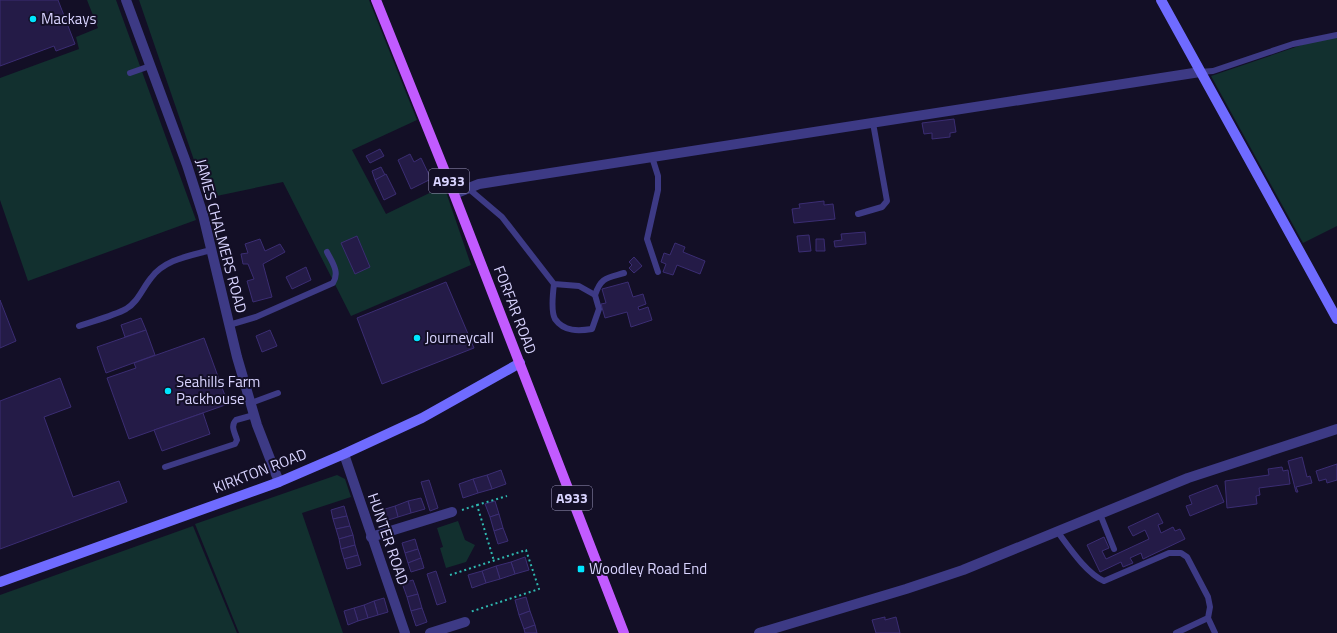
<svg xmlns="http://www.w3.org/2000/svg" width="1337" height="633" font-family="'Titillium Web',sans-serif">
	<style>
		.green { fill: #12302f }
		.building { fill: #241b47; stroke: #3b2d73 }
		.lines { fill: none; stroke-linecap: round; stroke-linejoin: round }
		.path { stroke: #2fb8b0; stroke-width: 2; stroke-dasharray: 2 3; stroke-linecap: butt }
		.lane { stroke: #3d3a85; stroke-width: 6 }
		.street { stroke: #3d3a85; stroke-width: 10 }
		.secondary { stroke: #6f6bff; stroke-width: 10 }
		.primary { stroke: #c25bff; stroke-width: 10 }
		.poi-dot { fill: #00e5ff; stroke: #130f26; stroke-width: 1.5 }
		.labels { text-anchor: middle; stroke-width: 4; stroke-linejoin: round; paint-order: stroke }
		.shield { fill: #130f26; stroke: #9e99be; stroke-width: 1 }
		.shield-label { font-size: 14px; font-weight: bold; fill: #d9d4ff }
		.poi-label { font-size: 15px; fill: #d9d4ff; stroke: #130f26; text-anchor: start }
		.street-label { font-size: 15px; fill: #d9d4ff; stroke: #130f26 }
	</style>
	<rect width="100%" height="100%" fill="#130f26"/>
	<!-- green -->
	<g class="green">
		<polygon points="87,0 116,0 196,220 28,281 0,200 0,78 79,49 76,37 98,28"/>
		<polygon points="139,0 369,0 417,120 352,150 386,214 444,186 471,265 351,316 283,182 207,198"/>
		<polygon points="1337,33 1337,226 1303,243 1211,76"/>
		<polygon points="337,475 345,479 351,497 302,513 343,633 239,633 195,524"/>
		<polygon points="458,521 465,540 475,545 466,562 446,568 440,548 443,547 437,528"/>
		<polygon points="193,526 237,633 0,633 0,595"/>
	</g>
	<!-- building -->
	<g class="building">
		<polygon points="0,0 58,0 75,44 56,51 54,46 0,66"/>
		<polygon points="954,119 956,132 950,133 950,137 932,139 932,133 924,134 922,123"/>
		<polygon points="380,149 384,156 370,163 366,156"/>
		<polygon points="410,154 414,162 421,158 431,179 411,189 398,160"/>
		<polygon points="381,167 385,175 375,180 372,171"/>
		<polygon points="386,174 396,194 384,200 375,180"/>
		<polygon points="824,201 824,205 833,204 835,219 794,223 792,209 800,208 799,204"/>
		<polygon points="865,232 866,244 835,247 834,241 842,240 841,234"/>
		<polygon points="809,235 811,251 799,252 797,236"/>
		<polygon points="357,236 370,267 355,274 341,243"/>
		<polygon points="260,239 265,251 280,244 285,252 263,264 272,297 253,302 247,281 254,279 248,264 243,264 241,254 248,253 245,244"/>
		<polygon points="816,239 824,239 825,251 816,251"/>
		<polygon points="675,243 685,247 683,252 705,261 700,274 677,265 673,275 663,272 666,264 661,262 664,253 670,255"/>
		<polygon points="634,257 642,266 634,273 629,268 632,265 629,262"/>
		<polygon points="306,267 311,280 292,289 286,277"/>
		<polygon points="446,282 474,348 382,384 357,318"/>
		<polygon points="628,282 633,297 643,294 646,304 638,307 639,310 648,307 652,320 631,327 627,312 605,318 601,304 606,303 602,289"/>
		<polygon points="0,300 16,341 0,348"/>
		<polygon points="141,318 146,330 125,337 121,325"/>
		<polygon points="146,330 155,355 106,373 97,347"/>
		<polygon points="270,330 277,346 262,352 256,336"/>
		<polygon points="204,338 228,404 129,439 107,378 136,368 134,363"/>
		<polygon points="60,378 71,407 44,417 73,497 119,481 127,502 0,549 0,401"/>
		<polygon points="203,413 210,434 162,451 154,430"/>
		<polygon points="1302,457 1307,477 1310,476 1312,483 1296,487 1298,492 1296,492 1288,461"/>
		<polygon points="1337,464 1337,480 1327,483 1326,479 1319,481 1316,471"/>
		<polygon points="1282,467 1283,471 1288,470 1290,484 1259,488 1260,495 1256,496 1257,504 1227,508 1225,481 1269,475 1268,469"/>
		<polygon points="501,470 506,484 492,489 487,475"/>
		<polygon points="487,475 492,489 478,493 473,479"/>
		<polygon points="473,479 478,493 463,498 459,484"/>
		<polygon points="429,480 438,508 430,511 421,482"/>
		<polygon points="1217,485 1224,502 1190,516 1186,506 1192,504 1189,496"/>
		<polygon points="421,498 425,509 411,513 408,501"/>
		<polygon points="408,501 411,513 398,517 395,506"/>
		<polygon points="495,501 499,514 490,517 485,504"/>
		<polygon points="344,506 347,516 333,519 331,510"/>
		<polygon points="395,506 398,517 385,521 382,510"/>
		<polygon points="1158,513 1163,523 1158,525 1161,533 1173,527 1175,531 1180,529 1185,539 1143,559 1141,553 1130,558 1133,563 1123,567 1121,562 1100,572 1087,545 1104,537 1109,548 1102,551 1106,559 1149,539 1145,530 1133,536 1128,527"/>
		<polygon points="499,514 503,528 494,531 490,517"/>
		<polygon points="347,516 350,526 336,529 333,519"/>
		<polygon points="350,526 353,535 339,539 336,529"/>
		<polygon points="503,528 508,541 498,544 494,531"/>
		<polygon points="353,535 355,545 341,549 339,539"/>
		<polygon points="415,539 418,549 405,553 402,543"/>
		<polygon points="355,545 358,555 344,559 341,549"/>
		<polygon points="418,549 421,558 408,563 405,553"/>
		<polygon points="358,555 361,565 347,569 344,559"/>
		<polygon points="525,557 529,570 515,574 511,562"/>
		<polygon points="421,558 424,568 411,572 408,563"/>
		<polygon points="511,562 515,574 500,579 496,566"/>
		<polygon points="496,566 500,579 486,583 482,571"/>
		<polygon points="436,571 446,602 437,605 427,574"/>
		<polygon points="482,571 486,583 472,588 468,575"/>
		<polygon points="413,580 418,594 407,597 402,583"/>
		<polygon points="418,594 422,608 411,611 407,597"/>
		<polygon points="526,597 530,611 519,615 515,600"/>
		<polygon points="384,598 388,612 378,615 374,601"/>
		<polygon points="374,601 378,615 368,618 364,605"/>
		<polygon points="364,605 368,618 358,621 354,608"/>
		<polygon points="354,608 358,621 348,625 344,611"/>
		<polygon points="422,608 427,622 416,626 411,611"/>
		<polygon points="530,611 535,625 524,629 519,615"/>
		<polygon points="885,617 885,620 896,617 900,633 876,633 872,620"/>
		<polygon points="535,625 537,633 525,633 524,629"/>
	</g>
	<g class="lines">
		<!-- path -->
		<g class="path">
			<polyline points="477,505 507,496"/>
			<polyline points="462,510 477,505 494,561"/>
			<polyline points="450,575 526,550 539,589 470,612"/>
		</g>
		<!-- lane -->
		<g class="lane">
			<polyline points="1200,72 1213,71 1293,44 1337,35"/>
			<polyline points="130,73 150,66"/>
			<polyline points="652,157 658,176 658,190 647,239 658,272"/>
			<path d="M469 189 502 217 554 284 579 286 595 295 599 309 592 329C579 331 564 332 555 319 551 312 553 292 554 284"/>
			<polyline points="858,214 882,207 887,201 873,123"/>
			<path d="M595 295C601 277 607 278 624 273"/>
			<path d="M229 325 256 317 333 283C340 272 332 262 327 252"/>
			<path d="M79 326C93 321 113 316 126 309 138 302 142 289 151 278 165 259 190 256 211 250"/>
			<polyline points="251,403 278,393"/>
			<path d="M165 467 235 444 237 440C235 433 230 426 236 420L254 415"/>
			<polyline points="1100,514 1114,549"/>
			<path d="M1057 531C1069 547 1086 573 1104 581L1169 553H1181L1187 557 1208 597 1210 607 1208 618 1176 633"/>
			<polyline points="1208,618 1215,633"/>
		</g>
		<!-- street -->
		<g class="street">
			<polyline points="126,0 187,165 203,215 237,357 257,425 279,482"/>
			<polyline points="454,194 479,184 1200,72"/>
			<polyline points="344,454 405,633"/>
			<polyline points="371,537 452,512"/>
			<polyline points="430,633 465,622"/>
			<polyline points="759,633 906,589 963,570 1188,478 1337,429"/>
		</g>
		<!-- secondary -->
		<g class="secondary">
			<polyline points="1161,0 1337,319"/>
			<polyline points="0,582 279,482 344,454 422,418 520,363"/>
		</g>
		<!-- primary -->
		<polyline class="primary" points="376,0 454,194 624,633"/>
	</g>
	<!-- markers -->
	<g class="poi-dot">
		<circle cx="33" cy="19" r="4"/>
		<circle cx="417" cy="338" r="4"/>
		<circle cx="168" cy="391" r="4"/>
		<rect x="577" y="565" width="8" height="8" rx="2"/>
	</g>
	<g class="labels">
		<!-- shield labels -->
		<g class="shield">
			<rect x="429" y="169" width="40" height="24" rx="3"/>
			<rect x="552" y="486" width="40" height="24" rx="3"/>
		</g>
		<g class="shield-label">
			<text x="449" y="186">A933</text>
			<text x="572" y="503">A933</text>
		</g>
		<!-- poi labels -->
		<g class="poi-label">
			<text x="41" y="24">Mackays</text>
			<text x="425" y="343">Journeycall</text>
			<text x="176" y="387">Seahills Farm<tspan x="176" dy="17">Packhouse</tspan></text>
			<text x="589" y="574">Woodley Road End</text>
		</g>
		<!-- street labels -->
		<g class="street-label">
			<text transform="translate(221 236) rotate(75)" y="5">JAMES CHALMERS ROAD</text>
			<text transform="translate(515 310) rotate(69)" y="5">FORFAR ROAD</text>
			<text transform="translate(260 471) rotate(-21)" y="5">KIRKTON ROAD</text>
			<text transform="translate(388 539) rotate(71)" y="5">HUNTER ROAD</text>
		</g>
	</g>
</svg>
